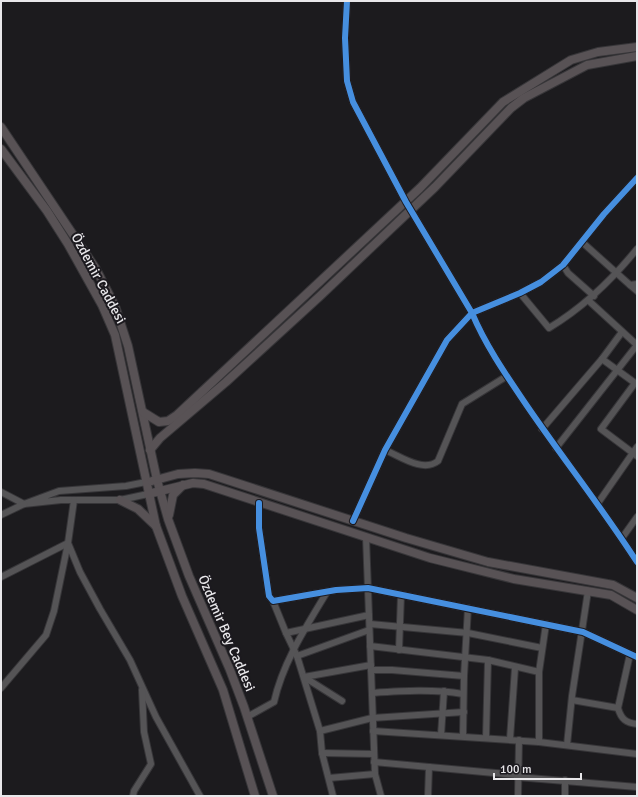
<svg xmlns="http://www.w3.org/2000/svg" width="638" height="797" font-family="Signika,sans-serif">
	<style>
		.lines { fill: none; stroke-linecap: round; stroke-linejoin: round }
		.minor-casing { stroke: #373639; stroke-width: 8 }
		.major-casing { stroke: #373639; stroke-width: 10 }
		.minor { stroke: #555456; stroke-width: 6 }
		.major { stroke: #585255; stroke-width: 8 }
		.cycleway-casing { stroke: #1c1a1f; stroke-width: 8 }
		.cycleway { stroke: #468fdf; stroke-width: 6 }
		.labels { text-anchor: middle; stroke-width: 4; stroke-linejoin: round; paint-order: stroke }
		.street-label { font-size: 14px; fill: #e8e7ea; stroke: #1c1a1f }
	</style>
	<rect width="100%" height="100%" fill="#1c1b1e"/>
	<g class="lines">
		<defs>
			<g id="minor">
				<polyline points="347,1 345,38 347,81 353,102 406,202 472,313 447,340 385,450 353,521"/>
				<path d="M637 178 604 214 563 265 541 282 520 293 472 313C485 344 504 372 523 400 560 455 601 506 637 562"/>
				<polyline points="582,242 630,285 637,284"/>
				<polyline points="563,265 568,273 594,296"/>
				<polyline points="630,285 637,291"/>
				<path d="M520 293 549 328C584 307 611 281 637 249"/>
				<polyline points="602,359 635,383 601,429 637,456"/>
				<polyline points="542,429 602,359 622,332"/>
				<polyline points="556,448 637,345 589,301"/>
				<path d="M385 450C400 456 423 473 438 461L462 404 507 376"/>
				<polyline points="146,482 126,486 59,491 24,504 61,500 120,500 148,494"/>
				<polyline points="1,492 24,504"/>
				<polyline points="259,503 259,528 269,596 273,601 336,590 368,588 583,632 637,657"/>
				<polyline points="598,503 637,447"/>
				<polyline points="1,515 24,504"/>
				<polyline points="366,537 375,774 381,796"/>
				<polyline points="622,538 637,517"/>
				<polyline points="1,577 68,543 80,572 100,609 130,660 156,717 200,796"/>
				<polyline points="273,601 286,633 369,615"/>
				<polyline points="370,624 468,633 542,648"/>
				<polyline points="286,633 297,656 320,731 322,753 333,796"/>
				<polyline points="370,646 488,660 539,672"/>
				<polyline points="399,650 401,595"/>
				<path d="M630 654 618 708C621 719 626 723 637 724"/>
				<polyline points="297,656 369,630"/>
				<polyline points="371,670 392,670 464,676"/>
				<polyline points="304,677 371,665"/>
				<polyline points="304,677 342,701"/>
				<polyline points="1,688 46,635 54,611 68,543 74,500"/>
				<path d="M372 693C403 691 433 689 463 694"/>
				<polyline points="572,700 618,708"/>
				<path d="M247 717 274 702C283 662 306 627 327 592"/>
				<polyline points="320,731 372,718 464,712"/>
				<polyline points="373,731 539,742 637,754"/>
				<polyline points="441,735 444,691"/>
				<polyline points="463,736 464,676 468,608"/>
				<polyline points="486,738 488,660"/>
				<polyline points="510,739 515,668"/>
				<polyline points="539,742 539,672 546,624"/>
				<polyline points="567,745 572,696 588,591"/>
				<polyline points="322,753 374,754"/>
				<polyline points="374,762 429,767 428,796"/>
				<polyline points="429,767 517,775"/>
				<polyline points="517,777 637,787"/>
				<polyline points="329,778 375,774"/>
				<polyline points="133,796 134,791 151,764 144,732 142,690"/>
				<polyline points="518,796 519,740"/>
				<polyline points="565,796 565,780"/>
			</g>
			<g id="major">
				<polyline points="1,127 96,269 115,306 128,346 157,480 168,519 189,576 230,670 244,707 273,796"/>
				<polyline points="1,149 47,211 68,244 102,305 115,335 156,526 182,596 223,690 255,796"/>
				<polyline points="143,412 159,422 168,421 177,415 420,188 503,102 571,60 598,52 637,47"/>
				<polyline points="150,450 160,438 226,382 320,296 435,187 511,108 524,98 587,65 637,56"/>
				<polyline points="152,481 178,474 195,473 209,474 406,538 488,562 613,585 637,598"/>
				<polyline points="148,494 193,483 204,484 430,558 514,579 611,595 637,610"/>
				<polyline points="120,500 138,509 156,526"/>
				<polyline points="169,515 173,495 183,485"/>
			</g>
		</defs>
		<!-- minor casing -->
		<use href="#minor" class="minor-casing"/>
		<!-- major casing -->
		<use href="#major" class="major-casing"/>
		<!-- minor -->
		<use href="#minor" class="minor"/>
		<!-- major -->
		<use href="#major" class="major"/>
		<defs>
			<g id="cycleway">
				<polyline points="347,1 345,38 347,81 353,102 406,202 472,313 447,340 385,450 353,521"/>
				<path d="M637 178 604 214 563 265 541 282 520 293 472 313C485 344 504 372 523 400 560 455 601 506 637 562"/>
				<polyline points="259,503 259,528 269,596 273,601 336,590 368,588 583,632 637,657"/>
			</g>
		</defs>
		<!-- cycleway casing -->
		<use href="#cycleway" class="cycleway-casing"/>
		<!-- cycleway -->
		<use href="#cycleway" class="cycleway"/>
	</g>
	<g class="labels">
		<!-- street labels -->
		<g class="street-label">
			<text transform="translate(99 278) rotate(62)" y="5">Özdemir Caddesi</text>
			<text transform="translate(227 633) rotate(67)" y="5">Özdemir Bey Caddesi</text>
		</g>
	</g>
	<!-- border -->
	<rect width="638" height="797" fill="none" stroke="#e8e7ea" stroke-width="4"/>
	<!-- scale -->
	<path d="M494 773v6h87v-6" fill="none" stroke="#e8e7ea" stroke-width="2"/>
	<text x="500" y="773" font-size="12" fill="#e8e7ea" stroke="#1c1a1f" stroke-width="3" paint-order="stroke">100 m</text>
</svg>
